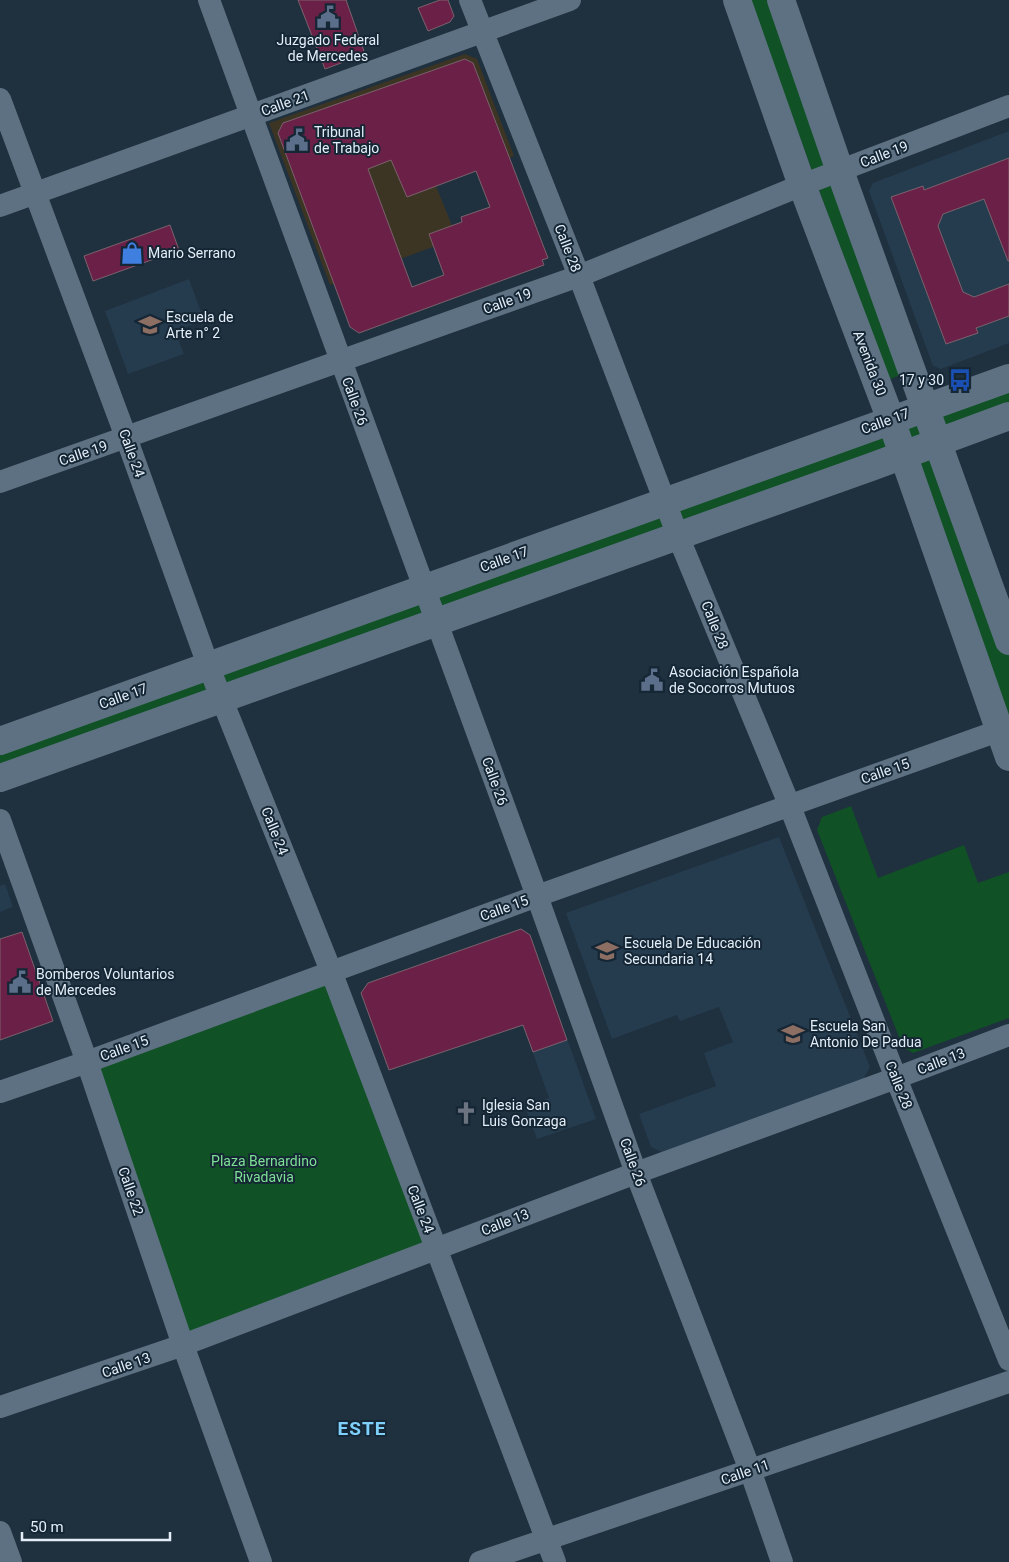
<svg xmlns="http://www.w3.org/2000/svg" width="1009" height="1562" font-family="Roboto,sans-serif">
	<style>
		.commercial { fill: #3c3524 }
		.built { fill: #253c4f }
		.green { fill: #115126 }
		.building { fill: #6a2047; stroke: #7b626c; fill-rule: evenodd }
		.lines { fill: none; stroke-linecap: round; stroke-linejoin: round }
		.street { stroke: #5d7182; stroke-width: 22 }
		.secondary { stroke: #5d7182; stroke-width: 28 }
		.labels { text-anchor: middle; stroke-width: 4; stroke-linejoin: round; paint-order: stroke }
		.poi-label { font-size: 14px; fill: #e3eef8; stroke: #152635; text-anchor: start }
		.street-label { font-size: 14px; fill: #e3eef8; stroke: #152635 }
		.park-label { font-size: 14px; fill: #7ee195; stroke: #152635 }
		.district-label { font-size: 19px; font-weight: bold; letter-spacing: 1px; fill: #7ed0fb; stroke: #152635 }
	</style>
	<rect width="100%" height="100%" fill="#1f303f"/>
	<!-- commercial -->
	<polygon class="commercial" points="465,54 477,59 514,156 436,186 457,238 330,285 269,123"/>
	<!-- built -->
	<g class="built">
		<polygon points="1009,131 1009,343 941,369 933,366 869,191 873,183"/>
		<polygon points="189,279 204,320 175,331 184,354 128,374 105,311"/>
		<polygon points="779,837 870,1067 863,1080 662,1152 651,1147 639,1114 716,1086 704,1053 733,1042 719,1007 680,1021 677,1015 612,1039 566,913"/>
		<polygon points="5,884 13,907 0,912 0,886"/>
		<polygon points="521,929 530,935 596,1119 537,1139 525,1107 549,1098 523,1025 389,1070 361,993 368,983"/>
	</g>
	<!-- green -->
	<g class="green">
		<polygon points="750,0 769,0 903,374 888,380"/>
		<polygon points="1009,380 1009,412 0,768 0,741"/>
		<polygon points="936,456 1009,655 1009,726 913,464"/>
		<polygon points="851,806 878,878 964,845 978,883 1009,872 1009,1018 913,1053 903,1047 817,830 822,817"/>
		<polygon points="331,971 435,1249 183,1345 87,1062"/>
	</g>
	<!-- building -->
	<g class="building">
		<polygon points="298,0 346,0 365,54 325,69"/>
		<polygon points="440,0 448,0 454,16 450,22 428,31 418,8"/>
		<path d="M465 59 473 63 548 258 542 260 544 265 359 333 350 327 278 133 283 123ZM391 160 407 197 476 171 490 207 461 217 462 222 429 234 444 275 412 287 368 169Z"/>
		<polygon points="1009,158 1009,261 1008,261 984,199 943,214 938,226 963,292 974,297 1009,284 1009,316 976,328 978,333 946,344 891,197 923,186 924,190"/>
		<polygon points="170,225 179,250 93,281 84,256"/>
		<polygon points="521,929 530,935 567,1040 533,1052 523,1025 389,1070 361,993 368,983"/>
		<polygon points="22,932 53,1021 0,1040 0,939"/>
	</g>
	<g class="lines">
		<!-- street -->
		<g class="street">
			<polyline points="209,0 537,896 636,1173 750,1470 782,1562"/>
			<polyline points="470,0 579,276 678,536 789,804 896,1078 1009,1360"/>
			<polyline points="0,99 126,437 208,665 331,971 555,1562"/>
			<polyline points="0,206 570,0"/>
			<polyline points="0,482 579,276 802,185 1009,106"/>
			<polyline points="0,820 87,1062 183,1345 261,1562"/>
			<polyline points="0,1092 87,1062 537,896 1009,727"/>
			<polyline points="0,1407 183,1345 636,1173 896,1078 1009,1035"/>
			<polyline points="0,1532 11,1562"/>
			<polyline points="480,1562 1009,1382"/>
		</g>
		<!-- secondary -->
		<g class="secondary">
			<polyline points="737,0 802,185 891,420 1009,757"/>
			<polyline points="781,0 840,171 1009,641"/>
			<polyline points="0,741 1009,378"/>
			<polyline points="0,778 871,467 1009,416"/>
		</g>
	</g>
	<!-- icons -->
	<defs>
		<symbol id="civic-bare" viewBox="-9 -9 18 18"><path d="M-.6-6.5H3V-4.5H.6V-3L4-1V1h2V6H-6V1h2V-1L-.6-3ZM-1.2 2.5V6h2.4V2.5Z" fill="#5c6f8a" stroke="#152635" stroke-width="2.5" paint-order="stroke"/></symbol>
		<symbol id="shop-bare" viewBox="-9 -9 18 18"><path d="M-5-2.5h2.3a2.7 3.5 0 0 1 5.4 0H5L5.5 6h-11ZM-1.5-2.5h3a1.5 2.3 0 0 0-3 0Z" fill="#3f7fe0" stroke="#152635" stroke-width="2.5" paint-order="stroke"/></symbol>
		<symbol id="school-bare" viewBox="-9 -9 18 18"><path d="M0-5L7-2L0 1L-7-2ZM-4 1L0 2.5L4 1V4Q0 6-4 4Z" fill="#8d6e63" stroke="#152635" stroke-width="2.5" paint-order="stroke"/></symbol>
		<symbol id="bus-bare" viewBox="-9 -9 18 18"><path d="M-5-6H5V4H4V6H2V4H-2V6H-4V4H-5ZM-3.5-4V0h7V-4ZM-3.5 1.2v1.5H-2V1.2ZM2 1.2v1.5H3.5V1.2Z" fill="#1a4fb4" stroke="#152635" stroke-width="2.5" paint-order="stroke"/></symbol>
		<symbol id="church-bare" viewBox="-9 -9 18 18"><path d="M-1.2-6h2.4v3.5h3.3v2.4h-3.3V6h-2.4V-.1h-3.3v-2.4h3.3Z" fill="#6b7280" stroke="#152635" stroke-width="2.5" paint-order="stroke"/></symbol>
	</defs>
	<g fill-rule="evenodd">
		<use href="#civic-bare" x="312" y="1" width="32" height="32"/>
		<use href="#civic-bare" x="281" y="124" width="32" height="32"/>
		<use href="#shop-bare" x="116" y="237" width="32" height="32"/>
		<use href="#school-bare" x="134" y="309" width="32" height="32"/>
		<use href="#bus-bare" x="944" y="364" width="32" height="32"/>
		<use href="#civic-bare" x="636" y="664" width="32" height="32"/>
		<use href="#school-bare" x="591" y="935" width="32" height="32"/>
		<use href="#civic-bare" x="4" y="966" width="32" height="32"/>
		<use href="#school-bare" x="777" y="1018" width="32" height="32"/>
		<use href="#church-bare" x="450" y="1097" width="32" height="32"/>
	</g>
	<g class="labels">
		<!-- poi labels -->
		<g class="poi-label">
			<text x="328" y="45" text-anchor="middle">Juzgado Federal<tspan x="328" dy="16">de Mercedes</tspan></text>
			<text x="314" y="137">Tribunal<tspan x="314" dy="16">de Trabajo</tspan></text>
			<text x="148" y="258">Mario Serrano</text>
			<text x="166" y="322">Escuela de<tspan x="166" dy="16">Arte n° 2</tspan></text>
			<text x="944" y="385" text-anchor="end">17 y 30</text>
			<text x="669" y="677">Asociación Española<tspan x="669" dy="16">de Socorros Mutuos</tspan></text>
			<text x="624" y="948">Escuela De Educación<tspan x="624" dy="16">Secundaria 14</tspan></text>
			<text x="36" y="979">Bomberos Voluntarios<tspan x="36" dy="16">de Mercedes</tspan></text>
			<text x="810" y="1031">Escuela San<tspan x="810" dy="16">Antonio De Padua</tspan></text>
			<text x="482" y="1110">Iglesia San<tspan x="482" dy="16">Luis Gonzaga</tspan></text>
		</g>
		<!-- street labels -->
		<g class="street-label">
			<text transform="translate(285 103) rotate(-20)" y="5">Calle 21</text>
			<text transform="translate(884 154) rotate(-21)" y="5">Calle 19</text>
			<text transform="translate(568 248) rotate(69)" y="5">Calle 28</text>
			<text transform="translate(507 301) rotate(-20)" y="5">Calle 19</text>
			<text transform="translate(870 363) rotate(69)" y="5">Avenida 30</text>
			<text transform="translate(355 401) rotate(70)" y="5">Calle 26</text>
			<text transform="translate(885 421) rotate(-20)" y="5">Calle 17</text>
			<text transform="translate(83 453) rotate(-19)" y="5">Calle 19</text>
			<text transform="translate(132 453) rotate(70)" y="5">Calle 24</text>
			<text transform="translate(504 559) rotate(-20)" y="5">Calle 17</text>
			<text transform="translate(715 625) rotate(68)" y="5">Calle 28</text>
			<text transform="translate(123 696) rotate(-20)" y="5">Calle 17</text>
			<text transform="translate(885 771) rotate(-19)" y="5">Calle 15</text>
			<text transform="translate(495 781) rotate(70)" y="5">Calle 26</text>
			<text transform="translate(275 831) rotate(68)" y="5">Calle 24</text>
			<text transform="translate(504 908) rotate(-20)" y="5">Calle 15</text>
			<text transform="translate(124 1048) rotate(-20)" y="5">Calle 15</text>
			<text transform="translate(941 1061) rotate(-21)" y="5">Calle 13</text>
			<text transform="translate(899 1085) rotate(68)" y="5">Calle 28</text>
			<text transform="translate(633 1162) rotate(70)" y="5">Calle 26</text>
			<text transform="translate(131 1191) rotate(71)" y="5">Calle 22</text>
			<text transform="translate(421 1209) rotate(69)" y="5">Calle 24</text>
			<text transform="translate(505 1222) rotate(-21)" y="5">Calle 13</text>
			<text transform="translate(126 1365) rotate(-19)" y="5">Calle 13</text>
			<text transform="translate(745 1472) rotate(-19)" y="5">Calle 11</text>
		</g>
		<!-- park labels -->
		<g class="park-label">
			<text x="264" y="1166">Plaza Bernardino<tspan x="264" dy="16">Rivadavia</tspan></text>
		</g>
		<!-- district labels -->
		<g class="district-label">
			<text x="362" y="1435">ESTE</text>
		</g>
	</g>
	<!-- scale -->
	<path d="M22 1532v8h148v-8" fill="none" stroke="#e3eef8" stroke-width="2.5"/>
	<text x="30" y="1532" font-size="15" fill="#e3eef8" stroke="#152635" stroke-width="4" paint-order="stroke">50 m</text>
</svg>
